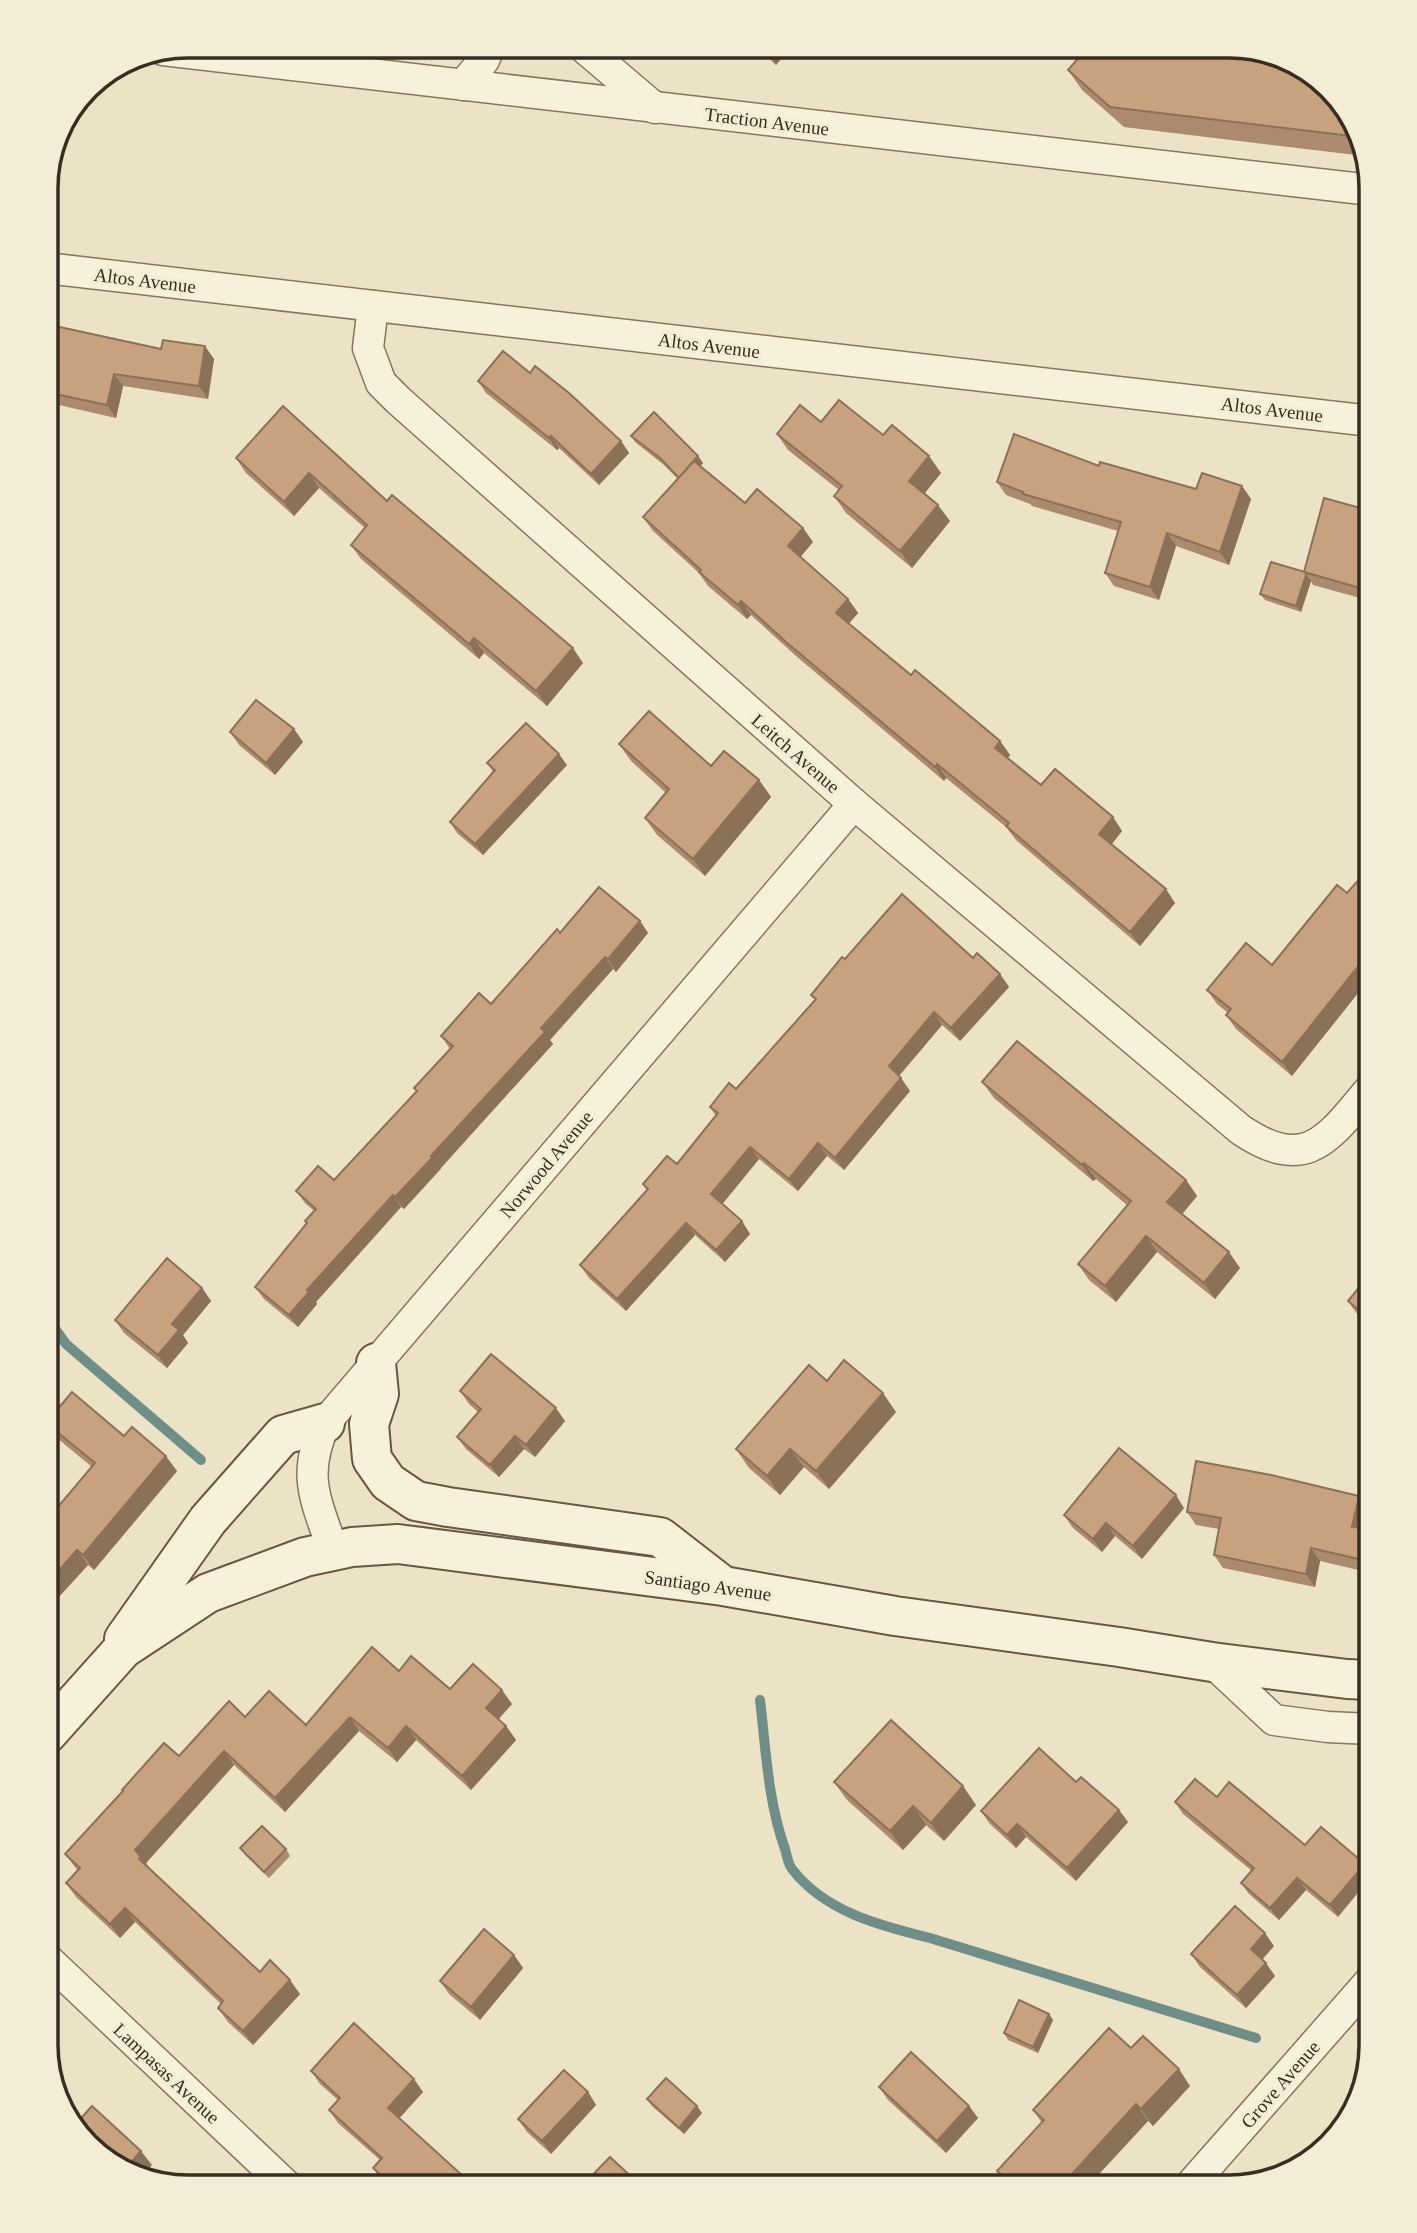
<svg xmlns="http://www.w3.org/2000/svg" width="1417" height="2233" font-family="'Times New Roman',serif">
	<style>
		.lines { fill: none; stroke-linecap: round; stroke-linejoin: round }
		.stream { stroke: #6f8e88; stroke-width: 10 }
		.minor-casing { stroke: #87755d; stroke-width: 33 }
		.secondary-casing { stroke: #695741; stroke-width: 42 }
		.minor { stroke: #f7f0da; stroke-width: 30 }
		.secondary { stroke: #f7f0da; stroke-width: 38 }
		.wall { fill: #ac8a6d }
		.shaded-wall { fill: #8c7159 }
		.building { fill: #c8a17f; stroke: #8c7159; stroke-width: 2 }
		.labels { text-anchor: middle; stroke-width: 7; stroke-linejoin: round; paint-order: stroke }
		.street-label { font-size: 19px; fill: #382d20; stroke: #f4edd6 }
		.rim { fill: none; stroke: #382d20; stroke-width: 3.5 }
	</style>
	<rect width="100%" height="100%" fill="#ece3c7"/>
	<g class="lines">
		<!-- stream -->
		<g class="stream">
			<polyline points="46,1309 53,1326 66,1344 201,1460"/>
			<path d="M760 1700C766 1750 768 1802 785 1849 787 1856 788 1864 792 1869 825 1912 881 1926 930 1938L1256 2038"/>
			<polyline points="1362,2073 1363,2073"/>
		</g>
		<defs>
			<g id="minor">
				<polyline points="582,46 655,108"/>
				<polyline points="163,50 1371,190"/>
				<polyline points="463,85 484,60 490,46"/>
				<polyline points="46,268 1371,421"/>
				<path d="M373 306 368 348 381 383 398 400 854 804 1241 1130C1308 1175 1329 1137 1371 1088"/>
				<path d="M333 1551C316 1499 301 1477 325 1423L854 804"/>
				<polyline points="1212,1662 1274,1720 1328,1727 1371,1729"/>
				<polyline points="46,1958 288,2187"/>
				<polyline points="1189,2187 1371,1980"/>
			</g>
			<g id="secondary">
				<polyline points="376,1363 379,1394 369,1424 372,1459 388,1482 416,1501 448,1507 660,1537 722,1585"/>
				<polyline points="124,1639 208,1520 283,1435 325,1423"/>
				<polyline points="46,1735 123,1649 208,1593 305,1557 352,1547 398,1544 723,1586 895,1616 1119,1647 1212,1662 1347,1679 1371,1680"/>
			</g>
		</defs>
		<!-- minor casing -->
		<use href="#minor" class="minor-casing"/>
		<!-- secondary casing -->
		<use href="#secondary" class="secondary-casing"/>
		<!-- minor -->
		<use href="#minor" class="minor"/>
		<!-- secondary -->
		<use href="#secondary" class="secondary"/>
	</g>
	<!-- wall -->
	<g class="wall">
		<polygon points="755,46 792,46 776,65"/>
		<polygon points="1068,70 1357,125 1364,156 1124,127 1082,90"/>
		<polygon points="161,349 214,359 208,399 123,386 116,418 50,403 46,397 46,370"/>
		<polygon points="530,373 621,441 629,453 599,485 559,448 557,450 486,393 478,381"/>
		<polygon points="283,406 387,501 583,663 547,706 484,653 479,659 361,559 351,545 365,528 319,488 294,516 246,473 236,458"/>
		<polygon points="821,422 883,435 941,473 924,493 950,521 912,568 846,513 834,496 839,490 788,450 777,434"/>
		<polygon points="631,436 703,463 700,466 745,503 803,528 813,542 800,557 848,599 858,613 849,623 911,675 1000,741 1010,755 1008,758 1041,785 1113,817 1122,831 1111,844 1175,903 1140,946 1016,840 1006,827 946,778 944,781 796,656 751,615 747,619 708,586 699,573 653,531 643,517 678,479 664,465 635,442"/>
		<polygon points="1099,466 1196,489 1242,486 1251,499 1229,565 1176,546 1159,600 1114,586 1105,573 1118,531 1032,506 1030,504 1006,495 997,482"/>
		<polygon points="1371,511 1371,601 1313,585 1311,581 1301,612 1265,600 1260,594 1305,572"/>
		<polygon points="294,729 303,742 275,775 239,745 230,732"/>
		<polygon points="619,744 711,766 759,780 771,797 705,876 657,835 645,818 666,793 631,761"/>
		<polygon points="487,763 567,765 483,855 457,833 450,822 493,772"/>
		<polygon points="1347,893 1292,1076 1236,1029 1226,1015 1228,1013 1217,1004 1207,990 1272,965"/>
		<polygon points="640,921 648,933 616,972 613,969 550,1040 553,1044 440,1168 441,1169 404,1209 401,1207 316,1302 317,1304 298,1327 264,1299 255,1287 307,1224 305,1221 314,1211 305,1203 296,1191 334,1180 417,1091 414,1088 450,1049 441,1036 491,1004 560,933"/>
		<polygon points="973,958 1000,974 1009,987 960,1041 942,1025 899,1076 910,1091 844,1170 827,1156 798,1191 759,1159 722,1204 750,1234 725,1262 695,1235 626,1311 589,1278 580,1265 647,1191 643,1184 677,1164 716,1116 710,1107 736,1089 815,1000 811,995 845,959"/>
		<polygon points="982,1082 1186,1180 1197,1196 1182,1214 1240,1268 1215,1299 1157,1252 1116,1302 1089,1280 1078,1264 1127,1205 1096,1179 1093,1181 994,1098"/>
		<polygon points="1371,1273 1371,1326 1357,1314 1348,1301"/>
		<polygon points="202,1288 211,1301 183,1335 188,1343 167,1368 124,1333 115,1320"/>
		<polygon points="827,1381 896,1412 829,1489 804,1467 780,1495 749,1468 736,1449"/>
		<polygon points="460,1391 565,1421 535,1457 524,1449 499,1477 466,1449 457,1437 478,1412 469,1404"/>
		<polygon points="46,1423 124,1436 177,1471 94,1570 88,1565 46,1611 46,1509 52,1514 92,1467 57,1438"/>
		<polygon points="1359,1496 1368,1509 1364,1528 1371,1528 1371,1573 1320,1561 1315,1587 1223,1568 1214,1555 1219,1529 1196,1525 1187,1512"/>
		<polygon points="1184,1508 1142,1559 1115,1536 1102,1552 1073,1528 1064,1515"/>
		<polygon points="399,1671 450,1689 512,1704 498,1719 506,1726 516,1740 471,1790 416,1740 397,1762 359,1731 285,1812 234,1765 146,1863 149,1867 260,1972 300,1994 253,2045 228,2022 218,2008 221,2004 135,1922 120,1938 76,1897 66,1883 78,1871 65,1854 179,1756 245,1717 306,1725"/>
		<polygon points="834,1782 976,1805 944,1841 926,1825 903,1850 847,1800"/>
		<polygon points="1076,1782 1119,1810 1128,1822 1076,1881 1026,1837 1016,1848 990,1824 981,1811"/>
		<polygon points="1217,1797 1305,1845 1338,1917 1306,1890 1279,1920 1249,1894 1241,1883 1252,1871 1183,1814 1175,1802"/>
		<polygon points="240,1848 286,1849 290,1856 269,1878 245,1855"/>
		<polygon points="1274,1946 1262,1959 1275,1976 1246,2008 1200,1967 1191,1954"/>
		<polygon points="514,1955 523,1968 480,2020 449,1994 440,1981"/>
		<polygon points="1053,2020 1038,2053 1008,2040 1004,2033"/>
		<polygon points="1131,2048 1190,2086 1153,2126 1148,2121 1087,2187 995,2187 1003,2178 997,2171 1042,2123 1033,2110"/>
		<polygon points="311,2071 423,2092 399,2118 475,2187 389,2187 382,2180 373,2168 380,2160 338,2123 329,2110 338,2100 320,2084"/>
		<polygon points="879,2087 969,2106 978,2118 946,2153 888,2100"/>
		<polygon points="588,2092 596,2105 551,2154 527,2132 518,2119"/>
		<polygon points="647,2099 702,2113 684,2134 652,2106"/>
	</g>
	<!-- shaded-wall -->
	<g class="shaded-wall">
		<polygon points="773,46 792,46 776,65 767,52"/>
		<polygon points="205,346 214,359 208,399 199,386"/>
		<polygon points="114,374 123,386 116,418 107,405"/>
		<polygon points="551,436 559,448 557,450 549,438"/>
		<polygon points="621,441 629,453 599,485 591,474"/>
		<polygon points="698,456 703,463 685,485 680,479"/>
		<polygon points="929,456 941,473 921,498 909,481"/>
		<polygon points="309,473 319,488 294,516 284,502"/>
		<polygon points="1242,486 1251,499 1229,565 1220,552"/>
		<polygon points="938,505 950,521 912,568 900,551"/>
		<polygon points="803,528 813,542 798,560 788,546"/>
		<polygon points="1167,533 1176,546 1159,600 1150,587"/>
		<polygon points="1306,575 1311,581 1301,612 1296,606"/>
		<polygon points="1371,575 1371,596 1367,590"/>
		<polygon points="848,599 858,613 846,627 836,613"/>
		<polygon points="741,601 751,615 747,619 738,605"/>
		<polygon points="474,638 484,653 479,659 469,644"/>
		<polygon points="573,648 583,663 547,706 536,691"/>
		<polygon points="294,729 303,742 275,775 266,763"/>
		<polygon points="1000,741 1010,755 1005,762 995,748"/>
		<polygon points="559,754 567,765 483,855 475,844"/>
		<polygon points="937,764 946,778 944,781 935,767"/>
		<polygon points="759,780 771,797 705,876 693,859"/>
		<polygon points="1113,817 1122,831 1109,848 1099,834"/>
		<polygon points="1166,889 1175,903 1140,946 1130,932"/>
		<polygon points="640,921 648,933 616,972 608,959"/>
		<polygon points="1371,950 1371,977 1292,1076 1282,1062"/>
		<polygon points="605,957 613,969 550,1040 553,1044 404,1209 395,1197"/>
		<polygon points="1000,974 1009,987 960,1041 951,1028"/>
		<polygon points="934,1012 942,1025 897,1078 889,1066"/>
		<polygon points="901,1078 910,1091 844,1170 835,1158"/>
		<polygon points="818,1143 827,1156 798,1191 789,1179"/>
		<polygon points="750,1147 759,1159 720,1207 711,1194"/>
		<polygon points="1084,1163 1096,1179 1093,1181 1082,1165"/>
		<polygon points="1186,1180 1197,1196 1179,1218 1167,1202"/>
		<polygon points="393,1195 401,1207 316,1302 317,1304 298,1327 289,1315 307,1290"/>
		<polygon points="742,1221 750,1234 725,1262 716,1250"/>
		<polygon points="686,1223 695,1235 626,1311 617,1299"/>
		<polygon points="1146,1236 1157,1252 1116,1302 1105,1286"/>
		<polygon points="1229,1252 1240,1268 1215,1299 1204,1283"/>
		<polygon points="202,1288 211,1301 183,1335 188,1343 167,1368 158,1355 172,1324"/>
		<polygon points="883,1393 896,1412 829,1489 816,1471"/>
		<polygon points="556,1408 565,1421 535,1457 526,1445"/>
		<polygon points="515,1436 524,1449 499,1477 490,1465"/>
		<polygon points="790,1449 804,1467 780,1495 767,1476"/>
		<polygon points="166,1456 177,1471 94,1570 83,1555"/>
		<polygon points="1176,1495 1184,1508 1142,1559 1133,1546"/>
		<polygon points="1359,1496 1368,1509 1361,1540 1352,1527"/>
		<polygon points="1106,1523 1115,1536 1102,1552 1093,1539"/>
		<polygon points="1311,1548 1320,1561 1315,1587 1306,1574"/>
		<polygon points="77,1550 88,1565 46,1611 46,1585"/>
		<polygon points="502,1690 512,1704 496,1722 486,1708"/>
		<polygon points="350,1717 359,1731 285,1812 275,1798"/>
		<polygon points="406,1726 416,1740 397,1762 388,1748"/>
		<polygon points="506,1726 516,1740 471,1790 462,1776"/>
		<polygon points="224,1751 234,1765 146,1863 151,1871 139,1859 135,1850"/>
		<polygon points="963,1786 976,1805 944,1841 931,1823"/>
		<polygon points="913,1806 926,1825 903,1850 890,1831"/>
		<polygon points="1119,1810 1128,1822 1076,1881 1067,1868"/>
		<polygon points="1017,1824 1026,1837 1016,1848 1007,1835"/>
		<polygon points="1365,1864 1371,1873 1371,1877 1338,1917 1330,1905"/>
		<polygon points="1297,1878 1306,1890 1279,1920 1270,1908"/>
		<polygon points="125,1908 135,1922 120,1938 110,1924"/>
		<polygon points="1265,1933 1274,1946 1260,1962 1251,1949"/>
		<polygon points="514,1955 523,1968 480,2020 471,2007"/>
		<polygon points="1266,1963 1275,1976 1246,2008 1237,1995"/>
		<polygon points="290,1980 300,1994 253,2045 243,2031"/>
		<polygon points="1049,2014 1053,2020 1038,2053 1033,2047"/>
		<polygon points="1179,2069 1190,2086 1153,2126 1141,2109"/>
		<polygon points="414,2079 423,2092 397,2121 388,2108"/>
		<polygon points="588,2092 596,2105 551,2154 542,2141"/>
		<polygon points="1136,2104 1148,2121 1087,2187 1064,2187 1072,2174"/>
		<polygon points="697,2106 702,2113 684,2134 679,2128"/>
		<polygon points="969,2106 978,2118 946,2153 937,2141"/>
		<polygon points="141,2151 152,2165 143,2175 125,2169"/>
	</g>
	<!-- building -->
	<g class="building">
		<polygon points="760,46 773,46 767,52"/>
		<polygon points="1089,46 1239,46 1308,69 1357,125 1360,137 1110,107 1068,70"/>
		<polygon points="55,326 161,349 163,340 205,346 199,386 114,374 107,405 46,392 46,370"/>
		<polygon points="503,351 530,373 535,366 569,393 621,441 591,474 551,436 549,438 478,381"/>
		<polygon points="839,400 883,435 892,425 929,456 909,481 938,505 900,551 834,496 842,486 777,434 800,405 821,422"/>
		<polygon points="283,406 387,501 392,495 573,648 536,691 474,638 469,644 351,545 367,525 309,473 284,502 236,458"/>
		<polygon points="654,412 698,456 679,478 660,458 631,436"/>
		<polygon points="1014,434 1099,466 1100,462 1196,489 1202,473 1242,486 1220,552 1167,533 1150,587 1105,573 1121,522 1023,494 1023,492 997,482"/>
		<polygon points="694,461 745,503 757,489 803,528 788,546 848,599 836,613 911,675 915,670 1000,741 995,748 1041,785 1055,769 1113,817 1099,834 1166,889 1130,932 1006,826 1009,823 937,764 935,767 786,642 741,601 738,605 699,572 701,570 643,517"/>
		<polygon points="1324,498 1371,511 1371,575 1367,590 1304,572"/>
		<polygon points="1271,562 1305,572 1306,575 1296,606 1260,594"/>
		<polygon points="256,700 294,729 266,763 230,732"/>
		<polygon points="649,711 711,766 724,751 759,780 693,859 645,818 669,789 619,744"/>
		<polygon points="526,723 559,754 475,844 450,822 495,770 487,763"/>
		<polygon points="1371,866 1371,950 1282,1062 1226,1015 1231,1009 1207,990 1246,943 1272,965 1337,885 1347,893"/>
		<polygon points="599,887 640,921 608,959 605,957 541,1028 545,1032 431,1156 433,1157 395,1197 393,1195 307,1290 309,1292 289,1315 255,1287 307,1223 305,1221 316,1209 296,1191 318,1166 334,1180 417,1091 414,1088 453,1046 441,1036 479,993 491,1004 557,929 560,933"/>
		<polygon points="902,894 973,958 977,953 1000,974 951,1028 934,1012 889,1066 901,1078 835,1158 818,1143 789,1179 750,1147 711,1194 742,1221 716,1250 686,1223 617,1299 580,1265 648,1189 643,1184 667,1156 677,1164 718,1113 710,1107 729,1083 736,1089 816,999 811,995 842,957 845,959"/>
		<polygon points="1017,1041 1186,1180 1167,1202 1229,1252 1204,1283 1146,1236 1105,1286 1078,1264 1131,1201 1084,1163 1082,1165 982,1082"/>
		<polygon points="1371,1173 1371,1186 1365,1180"/>
		<polygon points="167,1258 202,1288 172,1324 179,1330 158,1355 115,1320"/>
		<polygon points="1371,1273 1371,1321 1348,1301"/>
		<polygon points="491,1354 556,1408 526,1445 515,1436 490,1465 457,1437 481,1409 460,1391"/>
		<polygon points="844,1360 883,1393 816,1471 790,1449 767,1476 736,1449 809,1365 827,1381"/>
		<polygon points="72,1392 124,1436 132,1427 166,1456 83,1555 77,1550 46,1585 46,1509 52,1514 95,1463 46,1423"/>
		<polygon points="1119,1448 1176,1495 1133,1546 1106,1523 1093,1539 1064,1515"/>
		<polygon points="1196,1461 1271,1475 1359,1496 1352,1527 1371,1528 1371,1562 1311,1548 1306,1574 1214,1555 1221,1518 1187,1512"/>
		<polygon points="372,1647 399,1671 411,1656 450,1689 473,1664 502,1690 486,1708 506,1726 462,1776 406,1726 388,1748 350,1717 275,1798 224,1751 135,1850 141,1857 139,1859 260,1972 270,1960 290,1980 243,2031 218,2008 223,2001 125,1908 110,1924 66,1883 80,1868 65,1854 123,1791 122,1790 164,1743 179,1756 229,1701 245,1717 269,1691 306,1725"/>
		<polygon points="891,1720 963,1786 931,1823 913,1806 890,1831 834,1782"/>
		<polygon points="1039,1748 1076,1782 1081,1777 1119,1810 1067,1868 1017,1824 1007,1835 981,1811"/>
		<polygon points="1195,1779 1217,1797 1229,1782 1305,1845 1321,1827 1365,1864 1330,1905 1297,1878 1270,1908 1241,1883 1254,1868 1175,1802"/>
		<polygon points="262,1826 286,1849 264,1872 240,1848"/>
		<polygon points="1235,1906 1265,1933 1251,1949 1266,1963 1237,1995 1191,1954"/>
		<polygon points="484,1929 514,1955 471,2007 440,1981"/>
		<polygon points="1019,2000 1049,2014 1033,2047 1004,2033"/>
		<polygon points="354,2023 414,2079 388,2108 475,2187 394,2187 373,2168 382,2158 329,2110 340,2098 311,2071"/>
		<polygon points="1109,2028 1131,2048 1143,2036 1179,2069 1141,2109 1136,2104 1072,2174 1074,2176 1064,2187 995,2187 1004,2177 997,2171 1044,2120 1033,2110"/>
		<polygon points="911,2052 969,2106 937,2141 879,2087"/>
		<polygon points="564,2070 588,2092 542,2141 518,2119"/>
		<polygon points="666,2078 697,2106 679,2128 647,2099"/>
		<polygon points="92,2106 141,2151 125,2169 109,2164 75,2125"/>
		<polygon points="1323,2139 1327,2143 1304,2162 1303,2161"/>
		<polygon points="610,2157 638,2183 634,2187 581,2187"/>
	</g>
	<g class="labels">
		<!-- street labels -->
		<g class="street-label">
			<text transform="translate(767 121) rotate(7)" y="7">Traction Avenue</text>
			<text transform="translate(145 280) rotate(7)" y="7">Altos Avenue</text>
			<text transform="translate(709 345) rotate(7)" y="7">Altos Avenue</text>
			<text transform="translate(1272 409) rotate(7)" y="7">Altos Avenue</text>
			<text transform="translate(796 753) rotate(41)" y="7">Leitch Avenue</text>
			<text transform="translate(546 1164) rotate(-50)" y="7">Norwood Avenue</text>
			<text transform="translate(708 1585) rotate(8)" y="7">Santiago Avenue</text>
			<text transform="translate(167 2073) rotate(43)" y="7">Lampasas Avenue</text>
			<text transform="translate(1280 2084) rotate(-49)" y="7">Grove Avenue</text>
		</g>
	</g>
	<!-- crop -->
	<path d="M0 0H1417V2233H0ZM188 58H1229A130 130 0 0 1 1359 188V2045A130 130 0 0 1 1229 2175H188A130 130 0 0 1 58 2045V188A130 130 0 0 1 188 58Z" fill="#f4edd6" fill-rule="evenodd"/>
	<path class="rim" d="M188 58H1229A130 130 0 0 1 1359 188V2045A130 130 0 0 1 1229 2175H188A130 130 0 0 1 58 2045V188A130 130 0 0 1 188 58Z"/>
</svg>
